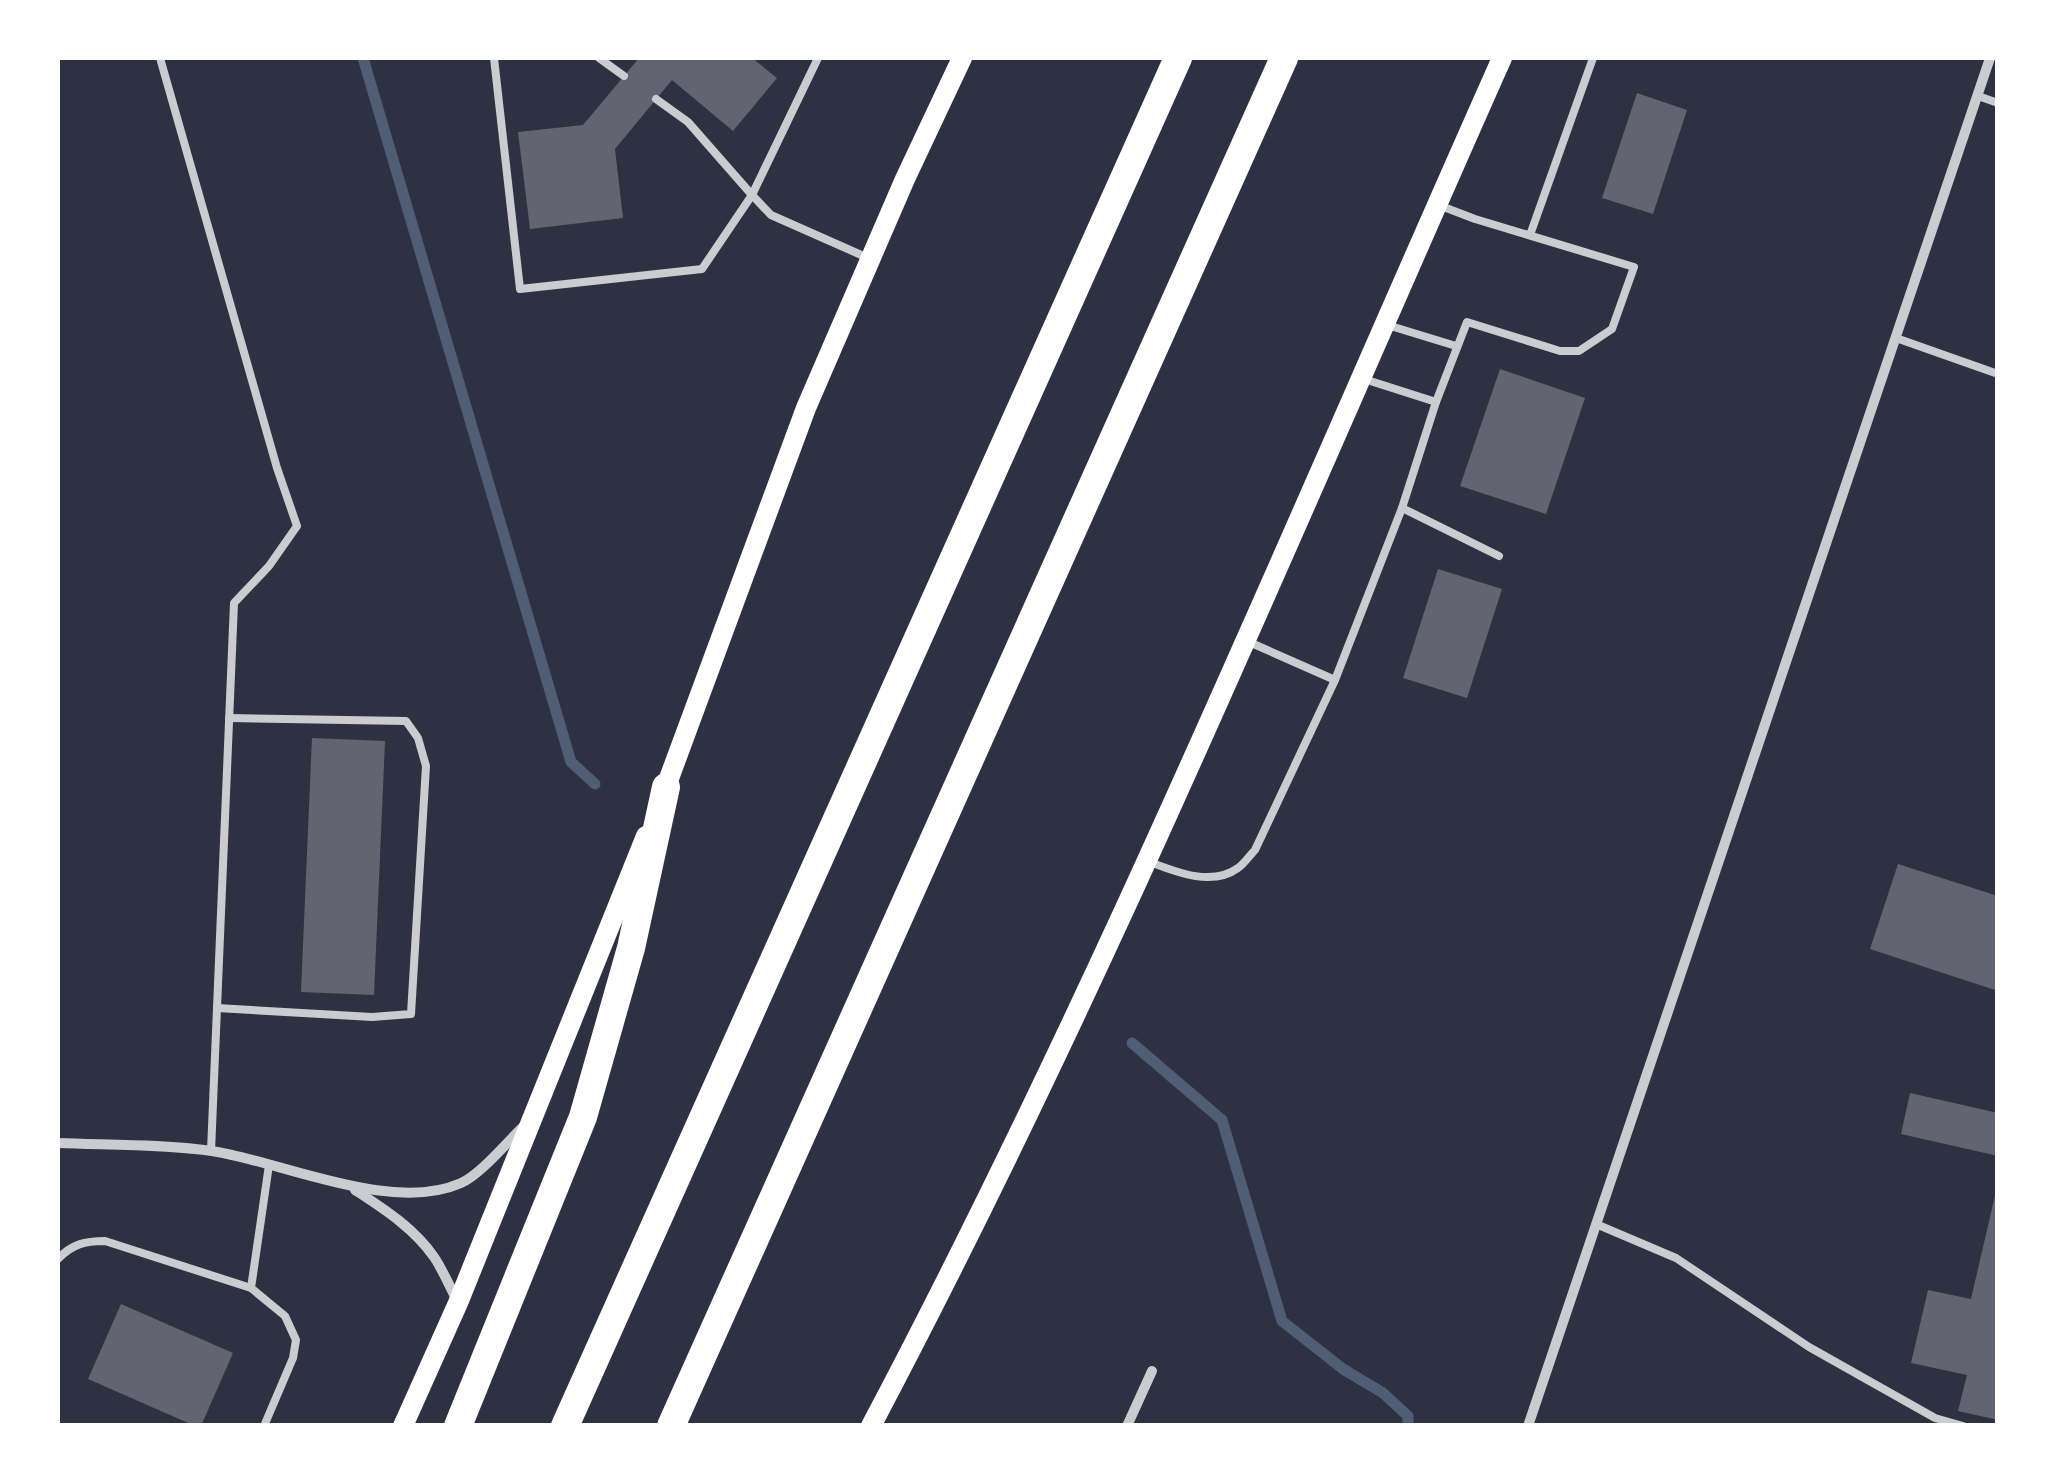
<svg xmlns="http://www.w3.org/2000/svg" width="2055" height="1483" font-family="Spectral,serif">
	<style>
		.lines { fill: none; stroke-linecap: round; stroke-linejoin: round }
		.stream { stroke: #4f5d75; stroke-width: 11 }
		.building { fill: #626471 }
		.service { stroke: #caccd0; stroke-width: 8 }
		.minor { stroke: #caccd0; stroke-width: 10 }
		.secondary { stroke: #fff; stroke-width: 20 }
		.motorway { stroke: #fff; stroke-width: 28 }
	</style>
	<rect width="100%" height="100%" fill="#2d3142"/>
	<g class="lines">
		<!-- stream -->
		<g class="stream">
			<polyline points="363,58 571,762 595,784"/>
			<polyline points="1132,1043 1222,1120 1282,1321 1343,1369 1383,1393 1408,1416 1408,1426"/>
		</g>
	</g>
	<!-- building -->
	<g class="building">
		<polygon points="639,58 752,58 777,78 733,131 672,80 615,149 623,218 530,229 518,132 583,125"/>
		<polygon points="1637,93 1687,110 1653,214 1602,198"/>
		<polygon points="1500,369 1585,398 1546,514 1460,486"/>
		<polygon points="1438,569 1502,589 1467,698 1403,678"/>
		<polygon points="312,738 385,741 374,995 301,992"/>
		<polygon points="1898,864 1998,896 1998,991 1870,949"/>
		<polygon points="1910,1093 1998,1113 1998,1156 1901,1134"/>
		<polygon points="1996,1191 1998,1192 1998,1420 1958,1411 1967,1375 1911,1363 1928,1290 1971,1299"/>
		<polygon points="121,1304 233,1353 201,1426 195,1426 88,1379"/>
	</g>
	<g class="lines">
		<!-- service -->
		<g class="service">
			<polyline points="160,58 277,468 297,526 269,566 234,603 211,1151"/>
			<polyline points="494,58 520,289 702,269 752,195 688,122 656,99"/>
			<polyline points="599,58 624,76"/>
			<polyline points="818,58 752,195 771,215 868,258"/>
			<polyline points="1978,96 1998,103"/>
			<polyline points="1530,235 1593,58"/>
			<polyline points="1384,324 1456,346"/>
			<polyline points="1896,338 1998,374"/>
			<polyline points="1364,379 1436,402 1467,322 1560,351 1579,351 1612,329 1634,267 1475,219 1441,206"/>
			<polyline points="1402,508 1436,402"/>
			<polyline points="1249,642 1335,680 1402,508 1499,556"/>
			<path d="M1150 862C1176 872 1212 887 1238 868 1244 864 1250 855 1255 850L1335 680"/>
			<polyline points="217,1008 372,1017 411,1014 426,766 418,738 406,721 229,718"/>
			<polyline points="1596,1224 1676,1258 1809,1347 1935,1418 1963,1426"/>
			<path d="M58 1259C72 1244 85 1241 105 1241L251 1288"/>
			<polyline points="264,1426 293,1358 296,1340 285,1316 251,1288 269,1165"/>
		</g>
		<!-- minor -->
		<g class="minor">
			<path d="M58 1143C107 1145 163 1144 212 1151 283 1162 392 1214 461 1183 480 1175 507 1142 523 1127"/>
			<path d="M355 1190C384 1209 414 1228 434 1257 443 1270 449 1286 457 1300"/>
			<polyline points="1127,1426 1152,1371"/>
			<polyline points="1528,1426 1990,58"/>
		</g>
		<!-- secondary -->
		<g class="secondary">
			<polyline points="661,800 806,408 905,179 962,58"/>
			<polyline points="403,1426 458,1303 646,836"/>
			<path d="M871 1426C1106 982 1298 516 1502 58"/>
		</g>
		<!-- motorway -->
		<g class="motorway">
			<polyline points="458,1426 583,1117 631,948 666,787"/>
			<polyline points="565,1426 1178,58"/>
			<polyline points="671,1426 1284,58"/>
		</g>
	</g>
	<!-- border -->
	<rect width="2055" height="1483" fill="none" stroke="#ffffff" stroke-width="120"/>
</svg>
